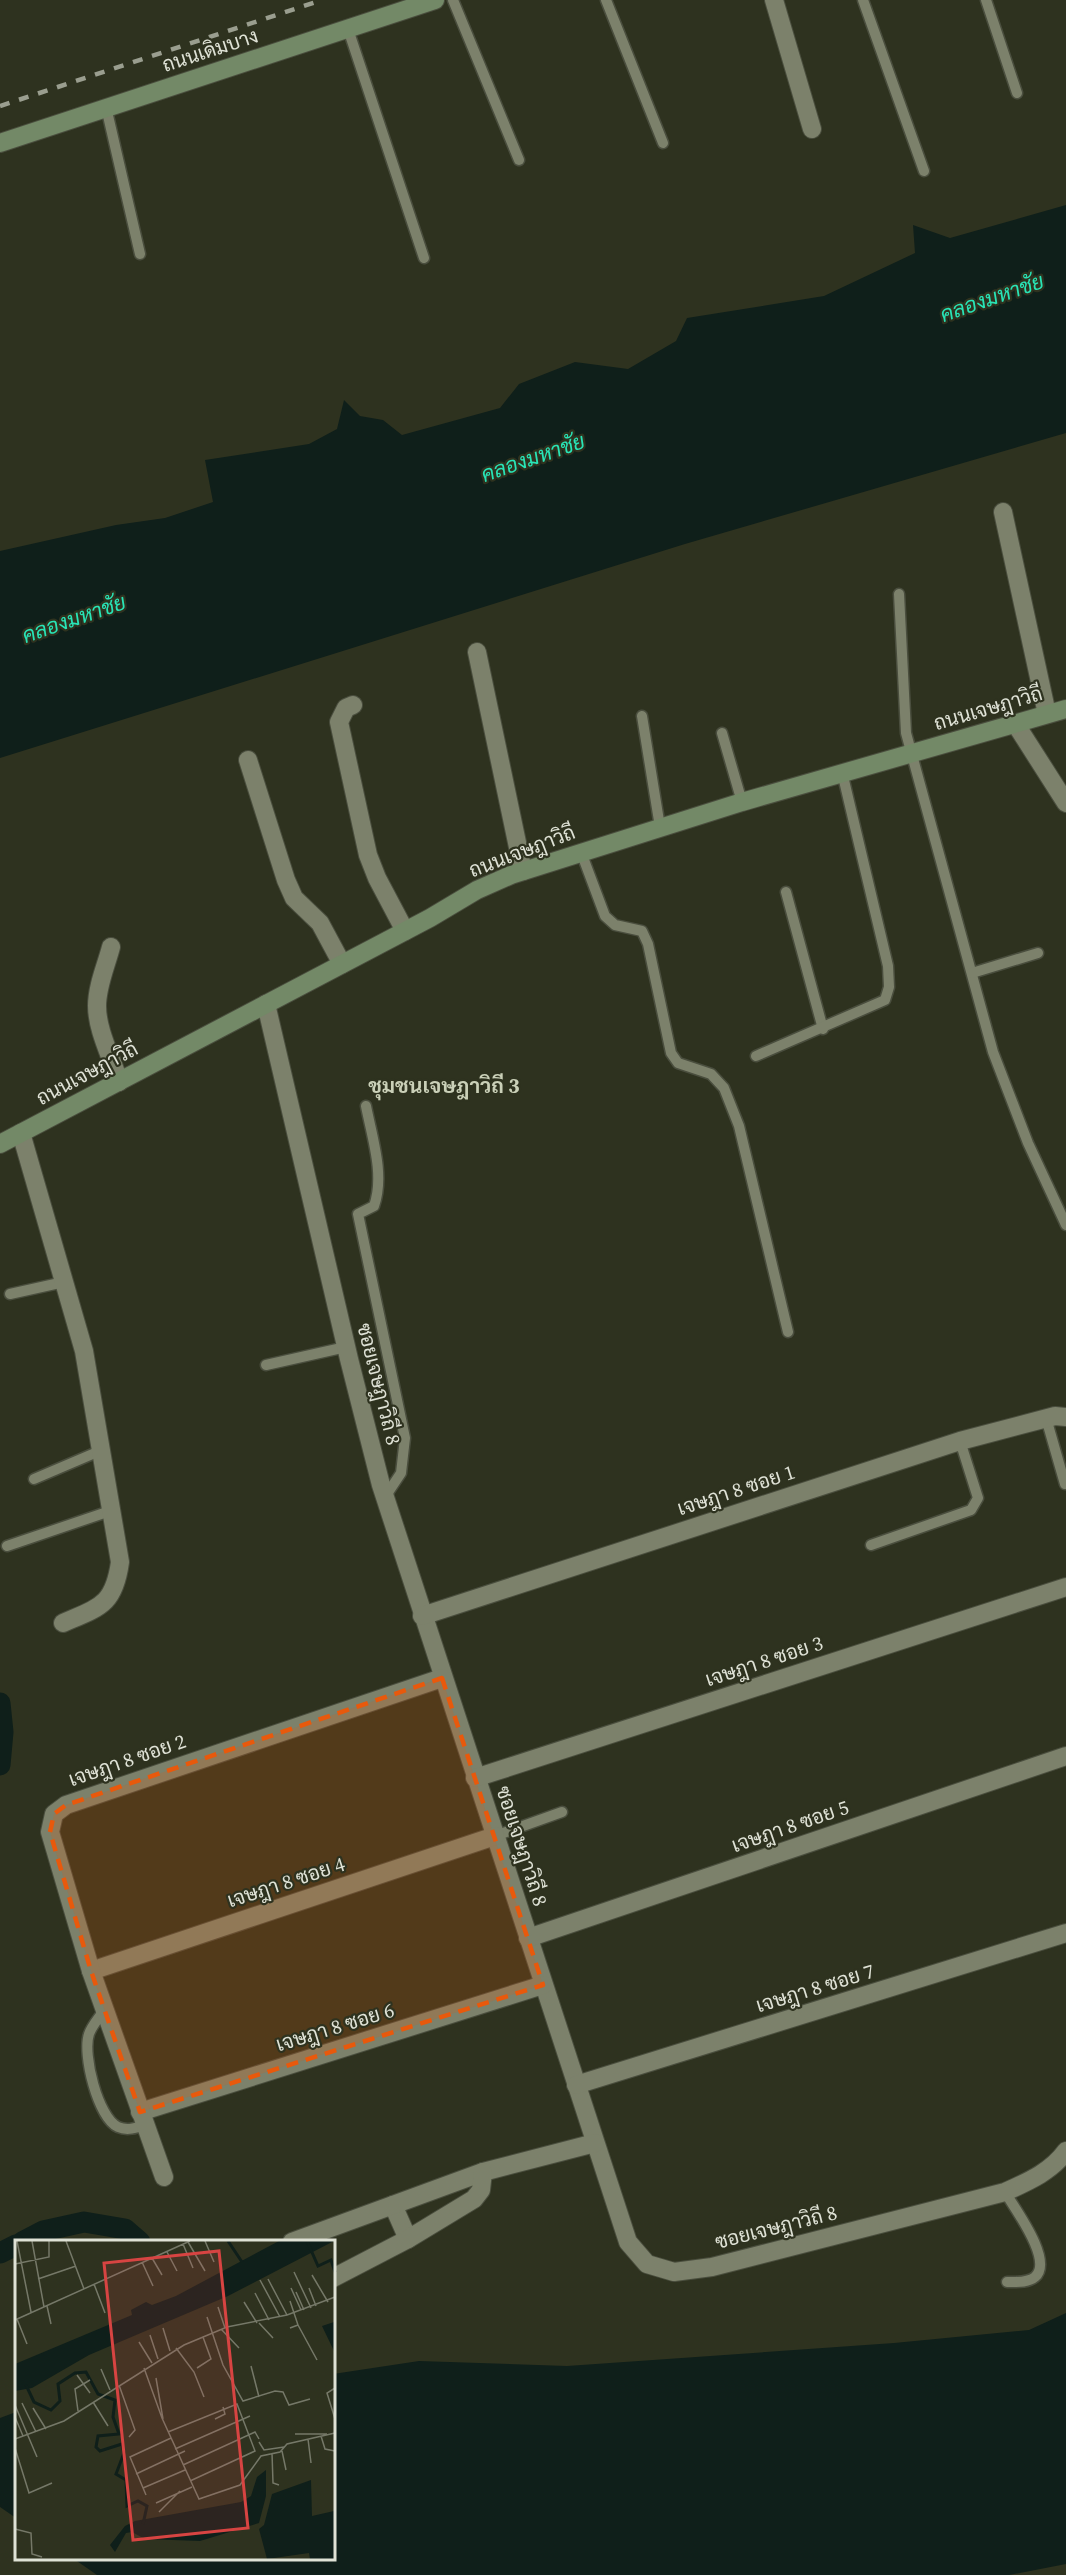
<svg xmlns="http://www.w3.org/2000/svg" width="1066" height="2575" font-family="'Source Serif 4',Sarabun,serif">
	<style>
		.water { fill: #0f1f1a }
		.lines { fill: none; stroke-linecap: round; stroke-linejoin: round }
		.canal { stroke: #0f1f1a; stroke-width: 21 }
		.lane-casing { stroke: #4a4e3e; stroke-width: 13 }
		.street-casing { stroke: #4a4e3e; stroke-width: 20 }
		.secondary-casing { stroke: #4a4e3e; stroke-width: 20 }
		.lane { stroke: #7c816b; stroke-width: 10 }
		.street { stroke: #7c816b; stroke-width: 18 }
		.secondary { stroke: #738967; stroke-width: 18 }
		.rail { stroke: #9a9e8f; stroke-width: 4.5; stroke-dasharray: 10 10; stroke-linecap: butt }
		.marked { fill: #e8590c; fill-opacity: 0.2; stroke: #e8590c; stroke-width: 4.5; stroke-dasharray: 12 8; stroke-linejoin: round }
		.labels { text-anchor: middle; stroke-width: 4.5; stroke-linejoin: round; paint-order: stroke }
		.street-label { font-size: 20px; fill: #dfe2d6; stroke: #2e321f }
		.water-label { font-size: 21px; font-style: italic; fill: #28e5b7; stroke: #2e321f }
		.neighbourhood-label { font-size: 21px; font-weight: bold; fill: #cad0b8; stroke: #2e321f }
		.inset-river { fill: none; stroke: #0f1f1a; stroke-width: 3 }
		.inset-road { fill: none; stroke: #757868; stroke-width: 1.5 }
		.view { fill: #d74442; fill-opacity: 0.15; stroke: #d74442; stroke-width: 3 }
		.inset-edge { fill: none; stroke: #dfe2d6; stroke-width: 3 }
	</style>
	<rect width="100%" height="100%" fill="#2e321f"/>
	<!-- water -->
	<g class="water">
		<polygon points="1066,205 1066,433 685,544 0,758 0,551 116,525 165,518 213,502 205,460 309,444 337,429 344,400 360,416 383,420 402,435 500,408 519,384 575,362 628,369 676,341 687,318 824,296 915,253 913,225 950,238"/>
		<polygon points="1066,2313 1066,2564 1009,2575 97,2575 74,2559 333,2558 333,2374 419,2361 567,2366 894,2343 1029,2330"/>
		<polygon points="16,2412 16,2518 0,2507 0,2418"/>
	</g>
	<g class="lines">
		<!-- canal -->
		<g class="canal">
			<polyline points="0,1703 3,1732 0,1765"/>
			<polyline points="22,2242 43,2231 84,2222 125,2229 140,2242"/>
			<polyline points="0,2253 16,2245"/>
		</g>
		<defs>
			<g id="lane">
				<polyline points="453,0 519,160"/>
				<polyline points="606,0 663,143"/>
				<polyline points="863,0 924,171"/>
				<polyline points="986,0 1017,93"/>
				<polyline points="348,29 424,258"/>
				<polyline points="106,107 140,254"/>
				<polyline points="899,594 906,733 993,1052 1028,1143 1066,1225"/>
				<polyline points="642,716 660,827"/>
				<polyline points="722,733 742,802"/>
				<polyline points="581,852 605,916 615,925 642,931 648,944 671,1053 678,1063 711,1074 724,1088 739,1126 788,1332"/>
				<polyline points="786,892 823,1029"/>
				<polyline points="972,973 1038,953"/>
				<polyline points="756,1056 885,1000 889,987 888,966 842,772"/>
				<path d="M366 1106C372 1137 385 1175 374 1206L358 1214 405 1438 401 1473 385 1497"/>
				<polyline points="10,1294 64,1282"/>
				<polyline points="266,1365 346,1347"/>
				<polyline points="1046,1418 1065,1484"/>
				<polyline points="34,1479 102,1450"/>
				<polyline points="871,1545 971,1510 978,1498 960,1441"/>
				<polyline points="7,1546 113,1510"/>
				<polyline points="495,1836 562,1812"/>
				<path d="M104 2010C100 2017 92 2025 89 2034 82 2054 98 2118 118 2127 127 2131 136 2128 145 2125"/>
				<path d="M1005 2192C1015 2209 1054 2261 1035 2277 1028 2283 1016 2282 1007 2282"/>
			</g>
			<g id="street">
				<polyline points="774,0 812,129"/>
				<polyline points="1003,512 1047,714"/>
				<polyline points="477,652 523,871"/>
				<polyline points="353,705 346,708 339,722 368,855 377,878 405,931"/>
				<polyline points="1015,723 1066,803"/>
				<polyline points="248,760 286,880 294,898 320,923 342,964"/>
				<path d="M111 947C106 966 97 986 97 1006 97 1031 112 1058 119 1082"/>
				<path d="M266 1004 349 1359 381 1485 628 2242 647 2264 674 2272 712 2267 1005 2192C1027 2182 1051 2172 1066 2151"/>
				<path d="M21 1133 84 1351 120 1562C114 1605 100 1607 63 1623"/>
				<polyline points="422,1616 960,1441 1055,1416 1066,1417"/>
				<polyline points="475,1778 1066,1587"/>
				<polyline points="528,1938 1066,1756"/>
				<polyline points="91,1971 495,1836"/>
				<polyline points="576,2085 1066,1933"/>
				<polyline points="140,2112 543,1985"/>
				<polyline points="164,2177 91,1971 50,1832 54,1814 66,1805 442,1678"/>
				<polyline points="393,2205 408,2239"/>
				<polyline points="292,2242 483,2172 595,2143"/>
				<polyline points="333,2278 408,2239 474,2199 481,2190 483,2172"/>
			</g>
			<g id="secondary">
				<polyline points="0,143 435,0"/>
				<polyline points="0,1144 430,918 477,890 511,875 742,802 1066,709"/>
			</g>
		</defs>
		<!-- lane casing -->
		<use href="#lane" class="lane-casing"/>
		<!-- street casing -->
		<use href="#street" class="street-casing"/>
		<!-- secondary casing -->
		<use href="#secondary" class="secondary-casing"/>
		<!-- lane -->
		<use href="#lane" class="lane"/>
		<!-- street -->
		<use href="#street" class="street"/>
		<!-- secondary -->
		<use href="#secondary" class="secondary"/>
		<!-- rail -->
		<polyline class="rail" points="0,106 322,0"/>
	</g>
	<!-- marked area -->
	<path class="marked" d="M442 1678 543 1985 140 2112 91 1971 50 1832 54 1814 66 1805Z"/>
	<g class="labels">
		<!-- street labels -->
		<g class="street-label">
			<text transform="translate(210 50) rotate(-18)" y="7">ถนนเดิมบาง</text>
			<text transform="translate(988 708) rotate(-16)" y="7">ถนนเจษฎาวิถี</text>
			<text transform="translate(522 851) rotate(-21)" y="7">ถนนเจษฎาวิถี</text>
			<text transform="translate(87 1073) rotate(-28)" y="7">ถนนเจษฎาวิถี</text>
			<text transform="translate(379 1384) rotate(76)" y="7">ซอยเจษฎาวิถี 8</text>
			<text transform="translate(736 1490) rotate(-18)" y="7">เจษฎา 8 ซอย 1</text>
			<text transform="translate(764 1661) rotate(-18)" y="7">เจษฎา 8 ซอย 3</text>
			<text transform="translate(127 1760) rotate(-19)" y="7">เจษฎา 8 ซอย 2</text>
			<text transform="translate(790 1826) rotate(-19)" y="7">เจษฎา 8 ซอย 5</text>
			<text transform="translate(522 1846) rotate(72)" y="7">ซอยเจษฎาวิถี 8</text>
			<text transform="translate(286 1882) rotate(-18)" y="7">เจษฎา 8 ซอย 4</text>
			<text transform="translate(815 1988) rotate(-17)" y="7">เจษฎา 8 ซอย 7</text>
			<text transform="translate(335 2027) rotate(-17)" y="7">เจษฎา 8 ซอย 6</text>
			<text transform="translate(776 2227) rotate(-14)" y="7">ซอยเจษฎาวิถี 8</text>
		</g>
		<!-- water labels -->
		<g class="water-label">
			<text transform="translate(992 298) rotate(-19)" y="7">คลองมหาชัย</text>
			<text transform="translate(533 458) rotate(-19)" y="7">คลองมหาชัย</text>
			<text transform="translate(74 619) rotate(-19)" y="7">คลองมหาชัย</text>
		</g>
		<!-- neighbourhood labels -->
		<g class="neighbourhood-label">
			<text x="444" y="1093">ชุมชนเจษฎาวิถี 3</text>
		</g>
	</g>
	<!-- overview -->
	<g transform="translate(15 2240)">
		<rect width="320" height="320" fill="#2e321f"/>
		<path d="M264 1H319L213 56 74 115 17 148 0 151V124L117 75 116 70 131 62 137 65 161 56ZM319 82H320L319 111 307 86ZM251 230V256L244 283 185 301 130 299 117 292 111 293 100 312 95 305 110 286 120 281 226 262 236 256 242 237ZM296 240 297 276 319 271V319H295L294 313 252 319 244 289 249 285 257 254Z" fill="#0f1f1a"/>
		<path class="inset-river" d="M213 1 227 22M292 1 303 26 316 20 320 32M11 145 19 162 36 170 45 161 43 144 60 133 71 132 83 154 100 160 98 177 104 194 83 196 81 207 85 211 107 204 109 213 101 234 111 240 112 266 123 261 132 266 128 284"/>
		<path class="inset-road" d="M2 1 16 72M17 1 29 67M51 1 69 49M190 1 199 22M173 2 190 31M168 4 178 28M152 12 162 31M137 18 147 35M127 22 138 46M0 24 34 17V1M279 32 296 68M297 35 313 62M23 39 61 26M253 39 272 75M245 40 265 77M79 44 90 73M276 48 286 70M294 48 301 66M281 52 289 70M240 53 254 80M275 61 283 85 275 88M229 62 242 83M32 66 36 84M203 67 210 88M192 77 208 125 228 161 260 151 268 152 274 165 295 159M2 79 12 104M0 80 175 1M244 83 258 98M283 85 302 120M148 88 155 111M206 89 224 108M135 95 143 119M124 102 137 123M161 108 179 132 189 157M236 126 244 157M129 128 147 178 184 259 225 245 246 216 265 212 272 204 320 193M182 128 196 119 188 97M86 129 95 150M62 135 75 153M141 138 148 179M104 145 120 190 114 197M320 148 312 153 320 179M78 162 93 186M7 163 21 192M0 165 22 217M18 168 31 189M63 171 60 149 75 140M0 177 8 196M200 179 210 174 208 167M153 192 222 164 240 211 175 241M280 194H312M306 196 310 209 320 211M0 199 49 181 169 105 212 87 272 75 320 57M293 199 296 223M244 202 249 210 269 207M0 208 14 253 37 243M160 209 235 176M267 211 271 230M257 213 258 243 264 245M168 225 240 192 244 199M121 234 170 211M128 248 170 230M131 255 115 217 156 198M141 263 177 247M144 272 165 251M0 289 16 293 17 314 27 317"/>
		<path class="view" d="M204 11 233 288 118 300 89 23Z"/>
		<rect width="320" height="320" class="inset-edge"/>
	</g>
</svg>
